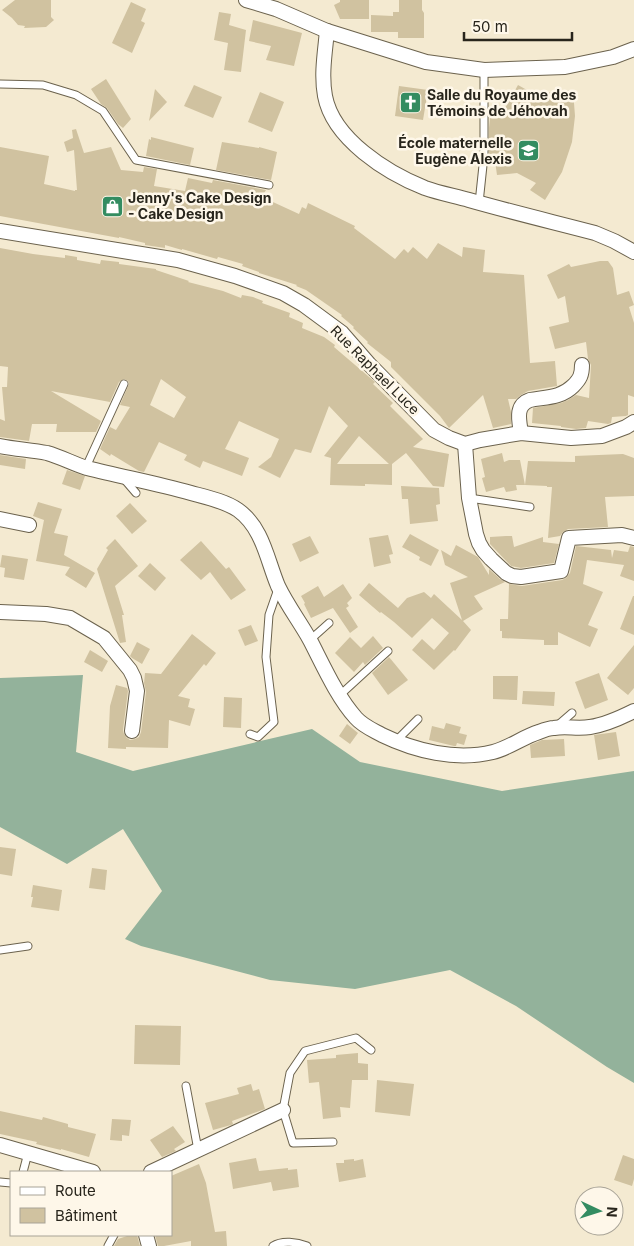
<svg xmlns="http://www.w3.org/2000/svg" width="634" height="1246" font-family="Inter,sans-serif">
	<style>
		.forest { fill: #93b29b }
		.building { fill: #d0c2a0; fill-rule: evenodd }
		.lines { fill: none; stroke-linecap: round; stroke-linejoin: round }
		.service-casing { stroke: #6b624d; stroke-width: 9 }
		.minor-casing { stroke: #6b624d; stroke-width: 16 }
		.service { stroke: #fff; stroke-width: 7 }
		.minor { stroke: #fff; stroke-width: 14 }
		.labels { text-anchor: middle; stroke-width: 5; stroke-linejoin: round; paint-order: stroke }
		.poi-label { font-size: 14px; font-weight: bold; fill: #28251c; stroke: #fef7e9; text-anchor: start }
		.street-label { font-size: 14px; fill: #28251c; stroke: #fef7e9 }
	</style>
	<rect width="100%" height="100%" fill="#f4ead1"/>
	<!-- forest -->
	<polygon class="forest" points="83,675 76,752 133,771 312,729 360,762 502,791 634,771 634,1083 607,1067 516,1006 450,970 355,989 270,980 141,946 125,939 162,891 123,829 67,864 0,827 0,678"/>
	<!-- building -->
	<g class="building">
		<polygon points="15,0 51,0 51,17 54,20 46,27 24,28 25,26 18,25 12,18 2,10"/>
		<polygon points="340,0 369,0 369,19 340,19 334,5 340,2"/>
		<polygon points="399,0 422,0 422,10 424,13 424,38 398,38 398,32 371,32 371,15 393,16 393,12 399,12"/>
		<polygon points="131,2 146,9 141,21 145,23 132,53 112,43"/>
		<polygon points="219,12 231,14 229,25 246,30 241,72 224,70 228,43 214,40"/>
		<polygon points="253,20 302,33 294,66 266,60 271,46 249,41"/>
		<polygon points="106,79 131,119 123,128 118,124 107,108 101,104 91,89"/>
		<polygon points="194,85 222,97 213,118 184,106"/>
		<polygon points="518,85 534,94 573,90 575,116 572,142 562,172 545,200 530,190 536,183 517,173 497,175 495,161 489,161 489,128 491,107 503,112"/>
		<polygon points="399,86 428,90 423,120 395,116"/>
		<polygon points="155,89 167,102 149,121"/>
		<polygon points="260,92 284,102 272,132 248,122"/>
		<polygon points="76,129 84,153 111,147 121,170 143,172 144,167 157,169 154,186 185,191 188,178 212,183 213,180 266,190 262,197 299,214 302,207 306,209 308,203 355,226 354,228 395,259 404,249 408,253 413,247 427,259 438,243 462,257 463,247 485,250 483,272 524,275 530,363 555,361 557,386 528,391 521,395 516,399 508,399 511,412 511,424 493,428 483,395 449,428 440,416 391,367 391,362 367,343 368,342 353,328 354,327 341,316 342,315 306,290 296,286 297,285 259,273 259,272 242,266 243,264 218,257 217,259 182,249 182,250 165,245 165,248 145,245 145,243 119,237 119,238 0,216 0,147 49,156 44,184 75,191 75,190 77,190 74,150 67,152 64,142 73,138 72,130"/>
		<polygon points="151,137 194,148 190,165 146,156 149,139 151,140"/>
		<polygon points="222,142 259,148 259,147 277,152 271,180 216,170"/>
		<path d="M0 248 33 254 65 258V255L77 257V260L100 264 101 260 119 262V264L156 269V270L189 281 188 282 223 291 241 298 242 295 253 297 263 301 262 303 290 313 289 317 303 323 302 328 324 337 335 345 334 347 375 382 373 384 393 403 390 406 423 439 413 447 449 454 444 487 433 486 406 453 392 464V485L365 484V486L330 485 331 458 324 456 348 426 329 406 311 453 295 449 280 478 258 467 271 457 279 439 239 421 225 449 249 458 242 476 203 461 200 468 184 460 187 455 159 442 144 472 139 471 111 454 110 456 100 449 110 427 116 430 130 407 120 405 129 384 128 381 124 379 119 382 110 402 51 391 101 421 96 432H56L57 424H32L29 441 0 437V419L5 421 2 387H7L8 367 0 366ZM161 379 186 397 174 418 150 405ZM359 436 389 464H337Z"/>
		<polygon points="600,261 608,261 613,268 617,295 629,291 634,305 629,307 634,323 634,397 628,395 628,415 626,416 612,417 611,423 608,424 588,421 586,428 576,429 561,427 561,426 532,423 533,408 561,403 568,400 576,395 589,398 591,365 588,359 586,342 555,349 549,327 569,322 565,296 558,299 547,275 569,264 571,267"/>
		<polygon points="502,453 504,462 509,460 520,460 525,485 516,485 517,490 506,492 504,487 486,492 482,478 485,477 481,459"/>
		<polygon points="623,454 634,458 634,496 605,497 608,527 568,529 563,532 560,536 548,538 552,487 547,487 547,486 525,485 528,461 575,462 575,456"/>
		<polygon points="0,455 26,459 25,469 0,465"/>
		<polygon points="67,470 85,476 80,490 62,484"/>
		<polygon points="401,486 439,488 440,504 436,505 438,521 410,524 408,499 402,499"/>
		<polygon points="38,502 62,509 54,533 68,536 64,555 95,573 86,588 65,575 70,567 36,561 44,520 33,516"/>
		<polygon points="130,503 147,521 132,534 116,516"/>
		<polygon points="410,534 439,550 431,566 419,560 420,557 402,547"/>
		<polygon points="388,535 393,554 389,555 391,563 374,567 369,538"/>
		<polygon points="310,536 319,553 300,562 292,544"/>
		<polygon points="506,536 512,536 514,547 543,537 543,542 559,544 554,563 521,568 511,566 490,544 490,537"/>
		<polygon points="115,539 138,566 115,586 124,615 122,615 126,642 120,643 97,569 108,550 106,548"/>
		<polygon points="201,541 226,569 229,567 246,590 231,600 210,572 201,580 180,560"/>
		<polygon points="456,545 478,557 489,575 489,569 500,579 505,582 474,596 483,609 463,621 471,630 455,651 454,650 434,670 412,650 422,639 434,650 449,633 432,618 412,638 394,622 381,612 380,613 359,595 369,583 398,608 407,598 424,592 431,598 434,594 462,620 450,583 468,577 445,565 441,550 451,556"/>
		<polygon points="576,546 611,550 612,558 614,550 628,552 630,546 634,547 634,581 620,576 624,565 587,560 583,584 603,592 588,625 598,629 590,647 558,632 558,645 544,645 544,640 502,638 502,631 500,631 500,619 508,619 509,584 522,586 562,580 566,578 570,573"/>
		<polygon points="2,555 28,559 24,580 4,577 5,568 0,567"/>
		<polygon points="150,563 166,578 155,591 138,576"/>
		<polygon points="343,584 352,598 347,603 349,606 346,608 358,627 350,633 333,608 311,618 304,604 305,603 301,596 318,586 324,597"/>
		<polygon points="633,596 634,596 634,635 620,629"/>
		<polygon points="251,625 258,641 245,646 238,630"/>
		<polygon points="192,634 216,653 206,666 204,664 178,696 190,699 188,707 195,709 190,726 169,720 168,748 126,747 126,749 108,748 110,706 116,685 127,688 128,691 123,730 124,734 127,738 130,740 135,739 139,737 141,732 146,692 144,683 145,673 161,674"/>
		<polygon points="373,636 383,648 365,665 363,662 354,672 335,653 350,637 361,648"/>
		<polygon points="137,642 150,649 142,664 132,658 130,656"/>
		<polygon points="634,645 634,688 628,695 607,678"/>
		<polygon points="90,650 108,661 102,672 84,662"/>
		<polygon points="389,657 408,680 388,695 372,673"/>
		<polygon points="599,673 608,700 585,709 575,682"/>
		<polygon points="493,676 518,676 517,700 493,699"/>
		<polygon points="523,691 555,692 554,706 522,704"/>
		<polygon points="224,697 242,698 241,728 223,727"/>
		<polygon points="446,723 461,727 459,733 467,735 464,745 457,743 456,746 454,746 429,740 432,726 444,729"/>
		<polygon points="347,724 358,733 350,744 339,736"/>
		<polygon points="616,732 620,756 598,760 594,735"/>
		<polygon points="564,739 565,756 531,758 530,745 542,740"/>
		<polygon points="0,847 16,849 12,876 0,874"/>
		<polygon points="92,868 107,870 105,890 89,888"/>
		<polygon points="33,885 62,890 59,911 31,907 33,897 31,897"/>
		<polygon points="135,1025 181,1026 180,1065 134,1064"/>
		<polygon points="358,1053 358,1063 368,1064 368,1080 352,1080 350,1108 340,1107 341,1117 323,1119 319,1082 309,1083 307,1060 336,1058 336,1055"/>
		<polygon points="377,1080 414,1084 410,1116 375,1112"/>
		<polygon points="251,1084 253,1091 259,1089 265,1109 232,1121 233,1124 231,1125 213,1130 205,1103 239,1094 237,1088"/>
		<polygon points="0,1111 42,1120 43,1117 68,1124 68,1127 96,1134 89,1157 61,1149 61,1150 36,1144 37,1142 0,1134"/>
		<polygon points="112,1119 131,1120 129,1136 122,1135 122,1141 110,1140"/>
		<polygon points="173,1126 185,1142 174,1149 176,1151 162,1157 150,1140"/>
		<polygon points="623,1155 634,1159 634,1179 632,1186 614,1180"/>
		<polygon points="256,1158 259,1171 288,1168 288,1170 297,1169 299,1187 273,1191 271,1182 233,1189 229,1163"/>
		<polygon points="354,1159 354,1161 363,1159 366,1177 339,1182 336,1163 344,1163 344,1160"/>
		<polygon points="199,1164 206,1183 215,1232 226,1231 227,1246 191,1246 191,1241 164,1246 158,1246 155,1235 171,1235 171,1176"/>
		<polygon points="130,1235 137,1235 140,1246 114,1246 118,1239"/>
	</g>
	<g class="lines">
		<defs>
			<g id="service">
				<polyline points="0,84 43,85 76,95 103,111 136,160 269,185"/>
				<polyline points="479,203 484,156 484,70"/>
				<polyline points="86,467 124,384"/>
				<polyline points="124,479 136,493"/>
				<polyline points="469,498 530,507"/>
				<polyline points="310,640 329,623"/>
				<polyline points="340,695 388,651"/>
				<polyline points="557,726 572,713"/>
				<polyline points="250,734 258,737 274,722 266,657 269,615 278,589"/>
				<polyline points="396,741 418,719"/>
				<polyline points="0,950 28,946"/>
				<polyline points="186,1086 198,1150"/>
				<polyline points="333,1142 293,1143 283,1110 290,1073 305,1051 356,1038 371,1050"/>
				<polyline points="23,1172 28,1153"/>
				<polyline points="0,1182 11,1183"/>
				<polyline points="108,1246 114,1235"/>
				<path d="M273 1246C282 1240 297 1242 307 1246"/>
			</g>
			<g id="minor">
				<polyline points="246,0 276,9 327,31 426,62 484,70 565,67 613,57 634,49"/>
				<path d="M327 31C325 52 321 75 325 96 333 139 387 173 425 188 439 193 455 196 469 200 511 212 553 222 595 233L614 241 634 252"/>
				<polyline points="0,231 178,260 235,276 283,293 304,305 342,333 369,364 434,430 449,438 465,444 480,440 521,433 571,438 602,436 626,427 634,422"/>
				<path d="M521 433C519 420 515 405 530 400 546 397 561 398 573 386 580 379 582 375 582 365"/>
				<polyline points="465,444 469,498 476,534 479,543 483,550 491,559 506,573 512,576 521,577 561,571 569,538 622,535 634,538"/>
				<path d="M0 446C15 449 31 450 47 453 61 457 74 464 87 468 122 477 156 483 191 493 206 497 225 501 238 510 263 528 267 560 278 586 287 605 300 622 310 640 323 665 337 697 356 718 363 726 373 730 382 735 415 751 456 761 493 752 509 748 523 737 539 732 544 730 550 728 554 728 566 726 578 729 590 727 605 725 620 718 634 711"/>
				<polyline points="0,519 29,525"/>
				<polyline points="0,612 46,614 70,618 104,638 130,670 134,678 137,691 132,731"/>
				<polyline points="0,1145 93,1172"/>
				<polyline points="151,1172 283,1110"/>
				<polyline points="146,1235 149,1246"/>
			</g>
		</defs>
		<!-- service casing -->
		<use href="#service" class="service-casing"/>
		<!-- minor casing -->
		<use href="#minor" class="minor-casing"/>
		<!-- service -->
		<use href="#service" class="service"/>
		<!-- minor -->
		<use href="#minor" class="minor"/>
	</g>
	<!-- icons -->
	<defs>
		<symbol id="church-square" viewBox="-11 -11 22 22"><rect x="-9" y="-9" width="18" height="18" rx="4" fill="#338c61" stroke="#fef7e9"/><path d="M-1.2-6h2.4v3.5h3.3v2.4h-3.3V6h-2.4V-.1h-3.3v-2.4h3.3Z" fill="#fff"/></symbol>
		<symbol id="school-square" viewBox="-11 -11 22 22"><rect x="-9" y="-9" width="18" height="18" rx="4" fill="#338c61" stroke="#fef7e9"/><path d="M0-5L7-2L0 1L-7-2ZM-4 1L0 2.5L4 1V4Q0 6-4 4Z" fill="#fff"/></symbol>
		<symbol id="shop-square" viewBox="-11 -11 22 22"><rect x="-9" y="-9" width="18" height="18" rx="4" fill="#338c61" stroke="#fef7e9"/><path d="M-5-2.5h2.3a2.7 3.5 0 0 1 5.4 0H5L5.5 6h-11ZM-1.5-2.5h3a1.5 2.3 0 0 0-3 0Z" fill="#fff"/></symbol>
	</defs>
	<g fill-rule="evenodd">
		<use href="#church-square" x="398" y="90" width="25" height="25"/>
		<use href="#school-square" x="516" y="138" width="25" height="25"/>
		<use href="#shop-square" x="100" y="194" width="25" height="25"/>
	</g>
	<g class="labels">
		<!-- poi labels -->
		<g class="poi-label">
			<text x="427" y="100">Salle du Royaume des<tspan x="427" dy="16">Témoins de Jéhovah</tspan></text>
			<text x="512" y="148" text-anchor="end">École maternelle<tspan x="512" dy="16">Eugène Alexis</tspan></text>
			<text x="128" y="203">Jenny's Cake Design<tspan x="128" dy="16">- Cake Design</tspan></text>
		</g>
		<!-- street labels -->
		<g class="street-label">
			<text transform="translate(375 370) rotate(45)" y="5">Rue Raphael Luce</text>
		</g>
	</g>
	<!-- legend -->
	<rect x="10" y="1171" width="162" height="65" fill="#fef7e9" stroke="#a8a397"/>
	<rect x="20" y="1187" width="25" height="8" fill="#ffffff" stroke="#a8a397"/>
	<text x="55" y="1196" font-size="15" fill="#28251c">Route</text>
	<rect x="20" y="1208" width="25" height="15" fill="#d0c2a0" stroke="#a8a397"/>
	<text x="55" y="1221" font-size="15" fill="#28251c">Bâtiment</text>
	<!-- north arrow -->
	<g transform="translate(599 1211) rotate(94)"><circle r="24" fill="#fef7e9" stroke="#a8a397"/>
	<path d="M0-4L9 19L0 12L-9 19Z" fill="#338c61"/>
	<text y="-8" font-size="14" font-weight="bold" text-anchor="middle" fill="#28251c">N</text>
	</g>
	<!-- scale -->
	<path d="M464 32v8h108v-8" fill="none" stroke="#28251c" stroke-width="2.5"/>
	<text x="472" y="32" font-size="15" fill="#28251c" stroke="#fef7e9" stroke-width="4" paint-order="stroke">50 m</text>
</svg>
